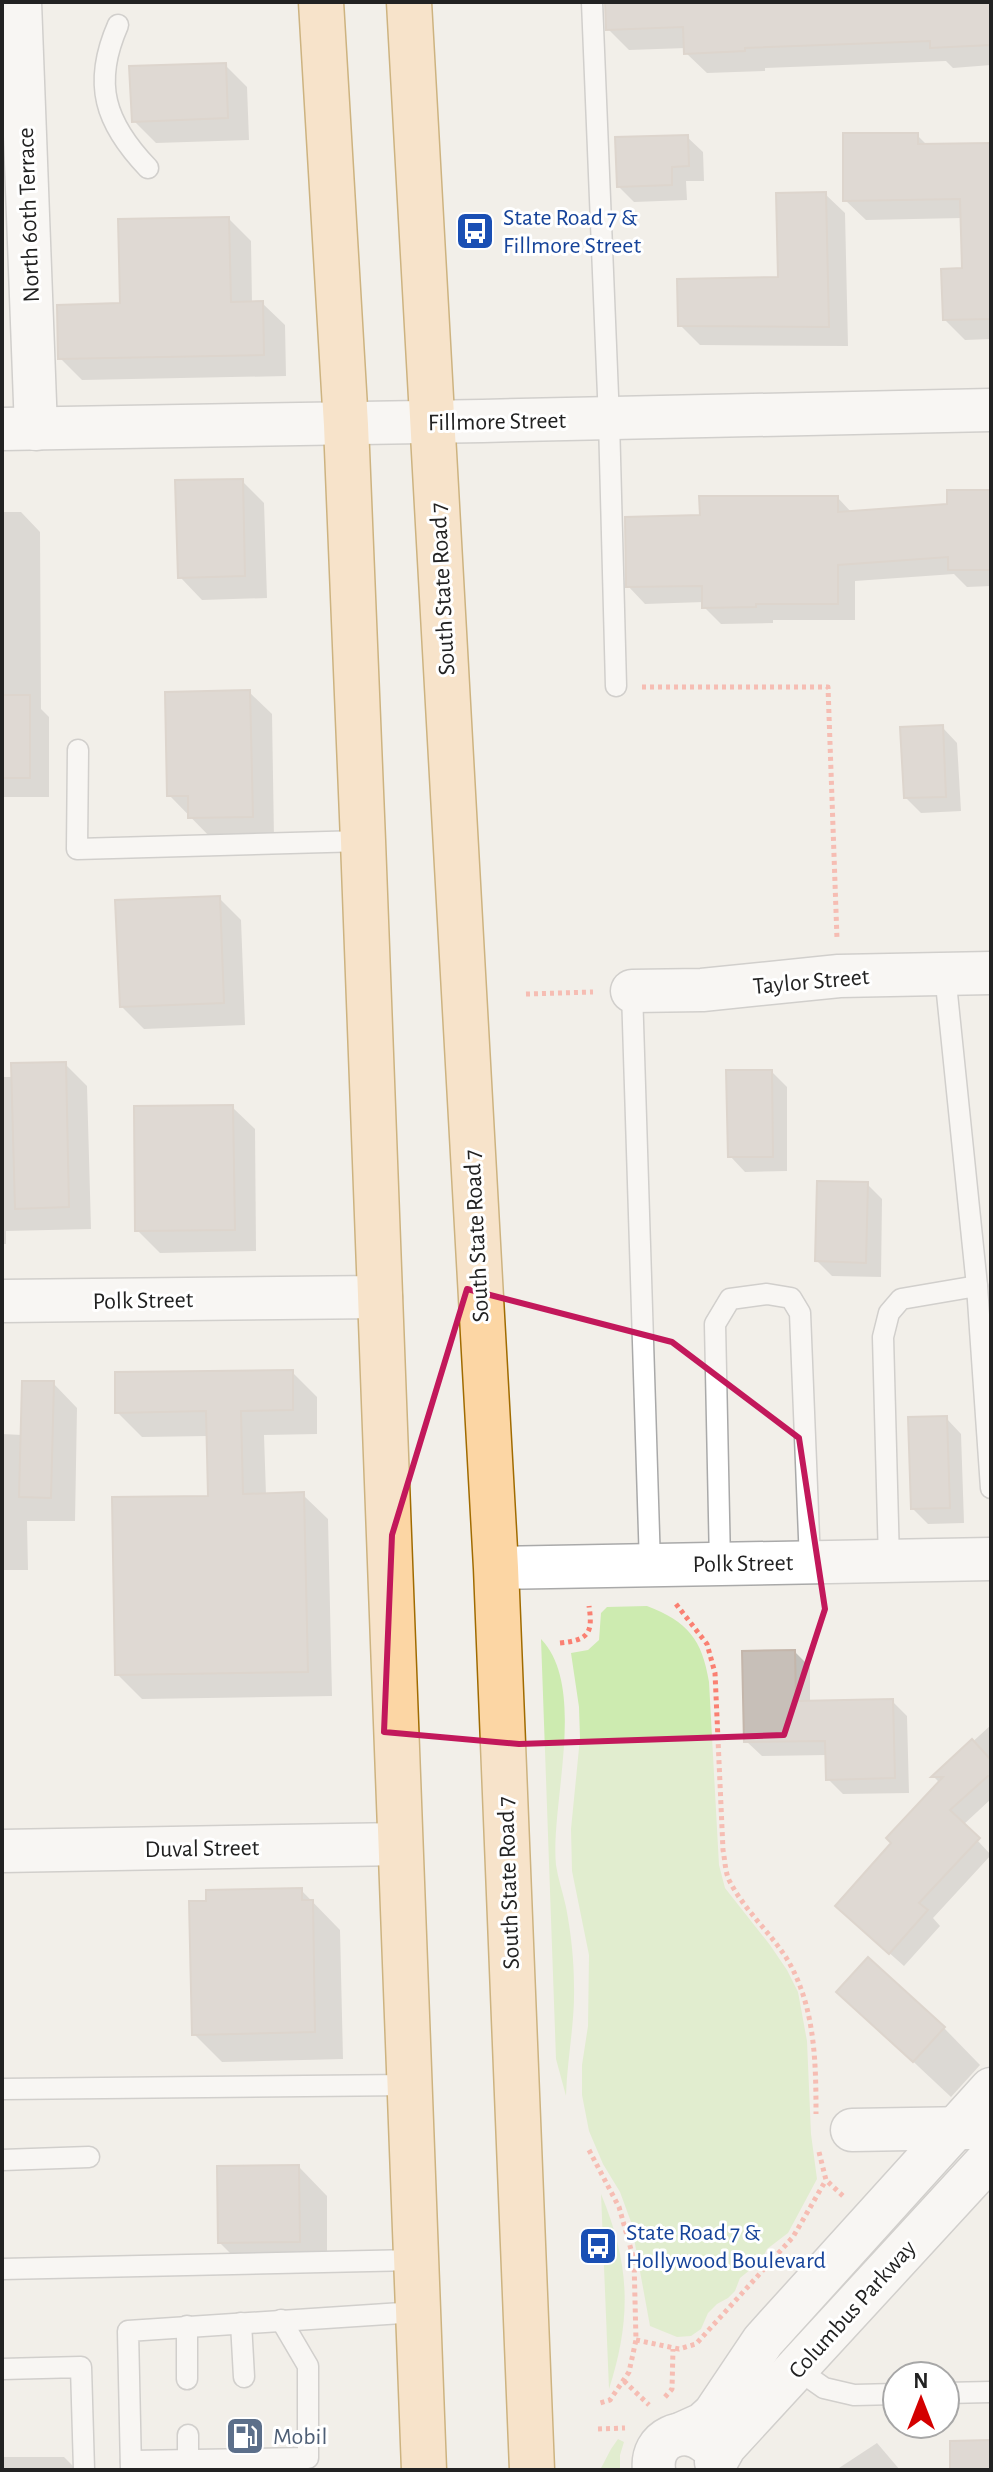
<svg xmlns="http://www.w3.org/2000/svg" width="993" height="2472" font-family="'Alegreya Sans',sans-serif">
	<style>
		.grass { fill: #cdebb0 }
		.shadow { fill: #0003 }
		.building { fill: #c7bfb8; stroke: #c4b6ab; stroke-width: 2 }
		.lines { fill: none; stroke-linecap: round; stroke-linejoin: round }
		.service-casing { stroke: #a9a9a9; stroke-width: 23 }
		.minor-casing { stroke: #a9a9a9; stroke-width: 45 }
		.primary-casing { stroke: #a06b00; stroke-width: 47 }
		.path { stroke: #fa8072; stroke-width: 5; stroke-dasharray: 4 4; stroke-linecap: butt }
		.service { stroke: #fff; stroke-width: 20 }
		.minor { stroke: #fff; stroke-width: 42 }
		.primary { stroke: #fcd6a4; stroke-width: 44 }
		.marked { fill: none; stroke: #c2185b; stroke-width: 6; stroke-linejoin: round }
		.labels { text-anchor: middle; stroke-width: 6; stroke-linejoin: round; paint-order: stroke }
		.street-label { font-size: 24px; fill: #222; stroke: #fff }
		.transit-label { font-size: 24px; fill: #164399; stroke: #fff; text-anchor: start }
		.service-label { font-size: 24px; fill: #4e5e75; stroke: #fff; text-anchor: start }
	</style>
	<rect width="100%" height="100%" fill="#f2efe9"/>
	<!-- grass -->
	<g class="grass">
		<path d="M647 1606C688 1622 702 1639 709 1682L719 1865 725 1888 770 1945 787 1970 798 1992 807 2041 811 2134 817 2179 788 2233 767 2249 761 2261 740 2278 735 2291 728 2298 717 2304 708 2313 701 2329 691 2336 677 2337 650 2326 631 2222 620 2192 603 2164 589 2131 582 2095V2065L588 2026 589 1955 572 1871 571 1829 580 1738 579 1707 571 1653 588 1650 599 1640 601 1613 607 1607Z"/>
		<path d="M541 1639C588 1688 550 1804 556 1865 558 1879 563 1893 566 1907 571 1933 574 1960 574 1986 575 2023 567 2059 566 2096L556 2059Z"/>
		<path d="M601 2194C630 2264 632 2317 609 2389Z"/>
		<polygon points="618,2439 624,2442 620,2455 620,2470 600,2470 611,2449"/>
	</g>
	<!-- shadow -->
	<g class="shadow">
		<polygon points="607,2 991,2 991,65 953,68 946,61 765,68 765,71 707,73 686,53 686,48 629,50 608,29"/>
		<polygon points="225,65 247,87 249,140 156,143 134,121"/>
		<polygon points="917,135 928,146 991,145 991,339 965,340 945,320 964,270 962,218 866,220 845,200"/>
		<polygon points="687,137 703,152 704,181 686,181 687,200 634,202 618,186"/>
		<polygon points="825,194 845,213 848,346 700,345 680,325 780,279"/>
		<polygon points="229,219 251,241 252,303 262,303 285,325 286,376 82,380 60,358"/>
		<polygon points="242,481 264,503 267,598 202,600 180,577"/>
		<polygon points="991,492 991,586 967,587 954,574 855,581 855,620 773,620 773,623 721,624 704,607 704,602 645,604 628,586 702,517 838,498 852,513 949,506"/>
		<polygon points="2,512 21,512 40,532 41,709 49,717 49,797 2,797"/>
		<polygon points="249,692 272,714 274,839 213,840 169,795"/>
		<polygon points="942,727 957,743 961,811 921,813 906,798"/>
		<polygon points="219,898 241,920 245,1025 144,1029 121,1006"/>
		<polygon points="65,1064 87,1086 91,1229 6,1231 6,1244 2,1244 2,1077 14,1077"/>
		<polygon points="772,1072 787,1087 787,1171 745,1172 730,1156"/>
		<polygon points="232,1107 255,1129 256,1251 160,1253 137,1230"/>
		<polygon points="867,1184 882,1199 881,1277 832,1276 817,1261"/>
		<polygon points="292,1372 317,1397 317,1434 264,1435 266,1495 303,1495 328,1519 332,1696 142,1699 117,1674 210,1497 208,1436 142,1437 117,1412"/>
		<polygon points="53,1383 77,1408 75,1521 27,1521 28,1570 2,1570 2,1434 22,1435"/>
		<polygon points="946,1418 961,1434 964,1523 928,1524 913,1509"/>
		<polygon points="795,1652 810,1667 810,1703 892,1701 907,1716 909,1793 843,1794 828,1779 827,1755 762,1756 746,1741"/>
		<polygon points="991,1725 991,1799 963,1825 991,1855 933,1918 940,1926 904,1966 852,1920 894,1843 940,1783 934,1777"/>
		<polygon points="301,1890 340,1930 343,2059 222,2062 194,2034"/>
		<polygon points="839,1992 944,2028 980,2065 951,2097"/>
		<polygon points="299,2167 327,2196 327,2270 248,2271 220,2243"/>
		<polygon points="877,2443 900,2470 836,2470"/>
		<polygon points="2,2457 64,2457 77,2470 2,2470"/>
	</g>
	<!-- building -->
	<g class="building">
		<polygon points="605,2 991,2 991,45 930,48 930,41 745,48 745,51 684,54 683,27 606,30"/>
		<polygon points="226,63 228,118 132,122 129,66"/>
		<polygon points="843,133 918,133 918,144 991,143 991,319 943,320 941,269 962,268 960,199 843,201"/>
		<polygon points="688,135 689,166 672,167 672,185 617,187 615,137"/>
		<polygon points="826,192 829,327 678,326 677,279 778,277 776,193"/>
		<polygon points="229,217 231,302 263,301 264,355 58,359 57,305 120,303 118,219"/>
		<polygon points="243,479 245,576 178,578 175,480"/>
		<polygon points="947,490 991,490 991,570 948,570 948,557 838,565 838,604 756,604 756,607 702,608 702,586 626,587 625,517 700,515 699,496 838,496 838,512 947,504"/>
		<polygon points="250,690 253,817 188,818 188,796 167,796 165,692"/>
		<rect x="2" y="695" width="28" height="83"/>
		<polygon points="943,725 946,797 904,798 900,727"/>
		<polygon points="220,896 224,1003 120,1007 115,900"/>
		<polygon points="66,1062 69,1207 15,1209 11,1063"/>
		<polygon points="726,1070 772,1070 773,1157 728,1157"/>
		<polygon points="233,1105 235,1230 135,1231 134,1106"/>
		<polygon points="817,1181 868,1182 866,1263 815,1261"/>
		<polygon points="293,1370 293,1410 241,1411 243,1494 304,1492 308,1672 115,1675 112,1497 208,1496 206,1411 115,1413 115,1372"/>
		<polygon points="22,1381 54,1381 51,1498 19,1497"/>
		<polygon points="947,1416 950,1508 911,1509 908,1417"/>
		<polygon points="795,1650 796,1701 893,1699 895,1778 826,1780 825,1741 744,1742 742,1651"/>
		<polygon points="972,1739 991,1760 991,1776 988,1776 950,1810 980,1838 919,1903 928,1910 889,1954 835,1906 891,1843 886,1838 943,1777 931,1777"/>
		<polygon points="302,1888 302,1900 313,1900 315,2032 192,2035 189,1901 206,1901 206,1890"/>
		<polygon points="868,1957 945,2027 913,2062 836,1992"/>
		<polygon points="299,2165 300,2242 218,2243 217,2166"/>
		<polygon points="991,2440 991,2470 950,2470 950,2441"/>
	</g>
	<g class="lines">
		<defs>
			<g id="service">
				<polyline points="592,2 609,420 616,686"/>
				<path d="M118 25C92 84 105 123 148 168"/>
				<polyline points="78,750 77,849 363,841"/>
				<polyline points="945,974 977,1286"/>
				<polyline points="632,991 650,1565"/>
				<polyline points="889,1561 883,1337 889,1313 901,1299 977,1286 991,1488"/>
				<polyline points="720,1564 715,1324 730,1299 767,1294 791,1298 800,1313 810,1562"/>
				<polyline points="2,2089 409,2085"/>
				<polyline points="2,2160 89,2157"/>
				<polyline points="2,2269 415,2260"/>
				<polyline points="241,2323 244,2377"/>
				<polyline points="187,2326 187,2379"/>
				<polyline points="2,2369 81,2367 84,2470"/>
				<polyline points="797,2369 824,2388 854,2395 897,2394"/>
				<polyline points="945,2393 991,2392"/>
				<polyline points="246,2433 247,2459"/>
				<polyline points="188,2435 188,2460"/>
				<polyline points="131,2461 308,2458 308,2366 281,2320"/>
				<polyline points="131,2470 128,2331 417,2312"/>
			</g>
			<g id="minor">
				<polyline points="20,2 36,429"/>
				<path d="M2 429C332 424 661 418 991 410"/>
				<polyline points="632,991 702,990 839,976 991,973"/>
				<polyline points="2,1301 381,1297"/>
				<polyline points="496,1568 991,1559"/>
				<polyline points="2,1851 401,1844"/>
				<polyline points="852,2130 970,2128"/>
				<polyline points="683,2433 703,2424 714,2414 763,2341 991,2089"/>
				<polyline points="716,2462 725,2446 991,2157"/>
				<path d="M654 2470C650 2438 684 2424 707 2443"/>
			</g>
			<g id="primary">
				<polyline points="321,2 346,425 363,841 424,2470"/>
				<polyline points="409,2 496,1568 532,2470"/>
			</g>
		</defs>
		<!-- service casing -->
		<use href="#service" class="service-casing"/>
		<!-- minor casing -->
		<use href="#minor" class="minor-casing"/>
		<!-- primary casing -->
		<use href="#primary" class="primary-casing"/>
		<!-- path -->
		<g class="path">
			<polyline points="642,687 828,687 837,939"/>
			<polyline points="526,994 593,992"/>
			<path d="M676 1604 707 1644 715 1673 723 1850C725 1860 725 1871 729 1880 744 1910 770 1932 787 1959 815 2006 816 2061 816 2114"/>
			<path d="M560 1643C589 1640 593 1633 589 1606"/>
			<polyline points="589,2150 619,2207 634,2260 636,2340 629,2372 610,2400 600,2403"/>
			<polyline points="819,2152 826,2180 844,2197"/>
			<polyline points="636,2340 679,2349 696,2344 793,2237 826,2180"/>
			<polyline points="624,2381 649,2405"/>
			<polyline points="665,2397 672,2389 673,2349"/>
			<polyline points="598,2429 625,2428"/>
		</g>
		<!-- service -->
		<use href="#service" class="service"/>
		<!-- minor -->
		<use href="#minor" class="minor"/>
		<!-- primary -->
		<use href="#primary" class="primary"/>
	</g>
	<!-- marked area -->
	<path d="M0 0H993V2472H0ZM467 1289 672 1342 799 1438 825 1609 784 1735 519 1744 384 1732 392 1535Z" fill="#f2efe9" fill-opacity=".55" fill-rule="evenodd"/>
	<path class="marked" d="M467 1289 672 1342 799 1438 825 1609 784 1735 519 1744 384 1732 392 1535Z"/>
	<!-- icons -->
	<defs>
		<symbol id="bus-square" viewBox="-11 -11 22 22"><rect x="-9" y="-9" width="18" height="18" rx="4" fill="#1a4fb4" stroke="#fff"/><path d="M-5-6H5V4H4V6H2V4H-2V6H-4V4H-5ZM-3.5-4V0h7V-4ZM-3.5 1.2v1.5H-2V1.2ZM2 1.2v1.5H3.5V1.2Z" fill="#fff"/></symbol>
		<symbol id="fuel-square" viewBox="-11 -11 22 22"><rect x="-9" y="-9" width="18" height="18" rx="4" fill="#5c6f8a" stroke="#fff"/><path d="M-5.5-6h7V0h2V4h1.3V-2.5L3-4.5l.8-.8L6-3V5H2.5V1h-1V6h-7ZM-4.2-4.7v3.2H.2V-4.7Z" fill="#fff"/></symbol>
	</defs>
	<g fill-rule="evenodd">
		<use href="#bus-square" x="453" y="209" width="44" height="44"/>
		<use href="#bus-square" x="576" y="2224" width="44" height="44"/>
		<use href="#fuel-square" x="223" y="2414" width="44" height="44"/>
	</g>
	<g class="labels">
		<!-- street labels -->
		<g class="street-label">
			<text transform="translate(28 215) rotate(-92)" y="8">North 60th Terrace</text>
			<text transform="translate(497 421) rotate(-1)" y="8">Fillmore Street</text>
			<text transform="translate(442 589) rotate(-93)" y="8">South State Road 7</text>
			<text transform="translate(811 981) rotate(-5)" y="8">Taylor Street</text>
			<text transform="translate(476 1236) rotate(-93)" y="8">South State Road 7</text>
			<text transform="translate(143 1300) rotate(-1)" y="8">Polk Street</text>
			<text transform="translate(743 1563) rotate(-1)" y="8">Polk Street</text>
			<text transform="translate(202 1848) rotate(-1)" y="8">Duval Street</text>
			<text transform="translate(508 1883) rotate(-92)" y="8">South State Road 7</text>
			<text transform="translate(852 2309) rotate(-48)" y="8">Columbus Parkway</text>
		</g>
		<!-- transit labels -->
		<g class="transit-label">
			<text x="503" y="225">State Road 7 &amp;<tspan x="503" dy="28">Fillmore Street</tspan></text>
			<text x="626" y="2240">State Road 7 &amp;<tspan x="626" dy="28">Hollywood Boulevard</tspan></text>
		</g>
		<!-- service labels -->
		<g class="service-label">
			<text x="273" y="2444">Mobil</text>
		</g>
	</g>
	<!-- border -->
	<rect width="993" height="2472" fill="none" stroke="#222222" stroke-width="8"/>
	<!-- north arrow -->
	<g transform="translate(921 2400)"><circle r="38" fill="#ffffff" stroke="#a7a7a7" stroke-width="2"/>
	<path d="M0-6L14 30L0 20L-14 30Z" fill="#d40000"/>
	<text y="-12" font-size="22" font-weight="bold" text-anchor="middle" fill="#222222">N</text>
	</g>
</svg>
